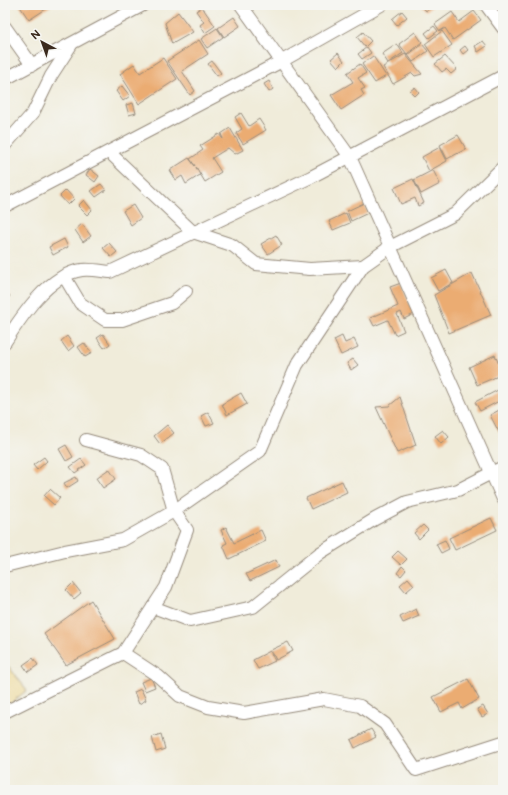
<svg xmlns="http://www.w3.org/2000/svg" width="508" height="795" font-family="'Balsamiq Sans',sans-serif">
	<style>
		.sand { fill: #eeda9e; stroke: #94825e }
		.building { fill: #ebac72 }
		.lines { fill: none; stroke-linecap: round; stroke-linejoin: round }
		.minor-casing { stroke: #968b7c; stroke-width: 14 }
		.minor { stroke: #fff; stroke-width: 12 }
	</style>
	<rect width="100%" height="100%" fill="#f6f6f2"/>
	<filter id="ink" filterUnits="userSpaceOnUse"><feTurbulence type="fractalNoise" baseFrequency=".025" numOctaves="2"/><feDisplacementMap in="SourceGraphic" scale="8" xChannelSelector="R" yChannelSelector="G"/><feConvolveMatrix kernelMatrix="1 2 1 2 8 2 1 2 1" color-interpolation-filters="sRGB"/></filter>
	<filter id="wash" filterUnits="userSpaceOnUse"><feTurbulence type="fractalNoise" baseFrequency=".012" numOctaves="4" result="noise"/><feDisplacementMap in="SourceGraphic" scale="16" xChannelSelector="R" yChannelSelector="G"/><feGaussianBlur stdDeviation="0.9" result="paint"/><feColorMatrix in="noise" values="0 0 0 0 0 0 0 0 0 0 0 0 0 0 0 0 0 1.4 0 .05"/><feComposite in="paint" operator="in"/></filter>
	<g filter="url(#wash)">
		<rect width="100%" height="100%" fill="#f0ecda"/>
		<!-- sand -->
		<polygon class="sand" points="5,662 27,690 5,708"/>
		<g id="blocks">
			<!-- building -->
			<g class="building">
				<polygon points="19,5 52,5 29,20"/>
				<polygon points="421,5 430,5 432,7 426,11"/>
				<polygon points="202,7 215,26 205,33 200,25 204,22 196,11"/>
				<polygon points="402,11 407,17 397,25 392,19"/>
				<polygon points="474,11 481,20 453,40 445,28 440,31 435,24 452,12 459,22"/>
				<polygon points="178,12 193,32 172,44 165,23"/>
				<polygon points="234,17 240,26 224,37 218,28"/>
				<polygon points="434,26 438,31 429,38 425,33"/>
				<polygon points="217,28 223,37 207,48 201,39"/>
				<polygon points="442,31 452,45 434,57 425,44"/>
				<polygon points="363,32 371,41 365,47 357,37"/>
				<polygon points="415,32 422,42 407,54 399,44"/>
				<polygon points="199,40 208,54 182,71 195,91 190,95 167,61"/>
				<polygon points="483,41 487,46 478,52 475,46"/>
				<polygon points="397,44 403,53 388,63 382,54"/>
				<polygon points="422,44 428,51 413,62 408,55"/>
				<polygon points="465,46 468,50 463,54 460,50"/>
				<polygon points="367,47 371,53 362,59 358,54"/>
				<polygon points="338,53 344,61 338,67 331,59"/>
				<polygon points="405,54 422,74 415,76 412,73 393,84 383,67"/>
				<polygon points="373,56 386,76 375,83 362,64"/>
				<polygon points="445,56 457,69 451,74 446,69 442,72 435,64"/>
				<polygon points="163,58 177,79 139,104 120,74 134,64 140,73"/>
				<polygon points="212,61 221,73 217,76 208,64"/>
				<polygon points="360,64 366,73 358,78 365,88 361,90 364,95 341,110 331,95 353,82 347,73"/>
				<polygon points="269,81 273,89 269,92 264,84"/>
				<polygon points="122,86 130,96 123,101 116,91"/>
				<polygon points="415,87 419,92 415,96 410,91"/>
				<polygon points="133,103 136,113 129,115 126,105"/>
				<polygon points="241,113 249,126 259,119 266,130 243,144 236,133 242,129 235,117"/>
				<polygon points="230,128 243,150 235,154 228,148 212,158 221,172 205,182 196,167 200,175 186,184 182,176 176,180 170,170 189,158 195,166 190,159 203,150 200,146 219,134 223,139 221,134"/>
				<polygon points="458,135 466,149 447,159 440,145"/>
				<polygon points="440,147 447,161 429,171 422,157"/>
				<polygon points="90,169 99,176 95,182 86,175"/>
				<polygon points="433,170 440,184 421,194 414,180"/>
				<polygon points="413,179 424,203 418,206 415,198 401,204 394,188"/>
				<polygon points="101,184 106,190 96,197 91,191"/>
				<polygon points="66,190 74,199 68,205 60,196"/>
				<polygon points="84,200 92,210 87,215 78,206"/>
				<polygon points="364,203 368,213 351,221 347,211"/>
				<polygon points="133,205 141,218 131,225 123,211"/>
				<polygon points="346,213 350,223 333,230 329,221"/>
				<polygon points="82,224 91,236 83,242 75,230"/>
				<polygon points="276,235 282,245 268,254 261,244"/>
				<polygon points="64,239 68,247 53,255 49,247"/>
				<polygon points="109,243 117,252 111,257 103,248"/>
				<polygon points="446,270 453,283 438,291 431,278"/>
				<polygon points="472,273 491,315 449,333 434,295"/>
				<polygon points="401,283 414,314 404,319 401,312 397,314 404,331 395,335 388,320 374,326 370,318 398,306 390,287"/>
				<polygon points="5,291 10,296 5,301"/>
				<polygon points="103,334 110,344 104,348 97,338"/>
				<polygon points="67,336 74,346 68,351 61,341"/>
				<polygon points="342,336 345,343 354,339 358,347 341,355 334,340"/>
				<polygon points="84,343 92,353 85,357 78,347"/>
				<polygon points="495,355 503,374 477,385 469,367"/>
				<polygon points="353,359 358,365 351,370 347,363"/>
				<polygon points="500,389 503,399 480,411 475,402"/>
				<polygon points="241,393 247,404 227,415 222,404"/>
				<polygon points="400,397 416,445 397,453 376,407 389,406"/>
				<polygon points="503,408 503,440 490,415"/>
				<polygon points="208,412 214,423 206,426 201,416"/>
				<polygon points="167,425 174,433 160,444 154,436"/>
				<polygon points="443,430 449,437 441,444 435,436"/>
				<polygon points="66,445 73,457 66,461 59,449"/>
				<polygon points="44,457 47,461 37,470 33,465"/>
				<polygon points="81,459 86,465 75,473 70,467"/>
				<polygon points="109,469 116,479 103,488 96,478"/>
				<polygon points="76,477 78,481 67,488 64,483"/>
				<polygon points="342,481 347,492 311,509 306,498"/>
				<polygon points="50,489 60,498 54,505 44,496"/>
				<polygon points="491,518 497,530 455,550 449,538"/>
				<polygon points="423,525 428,530 419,539 414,533"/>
				<polygon points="226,527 234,543 261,530 266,541 229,559 223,545 227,543 221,530"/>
				<polygon points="445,540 449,549 441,553 436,544"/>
				<polygon points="398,551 407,559 401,565 392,557"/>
				<polygon points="276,560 279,567 250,581 246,574"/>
				<polygon points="402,566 406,570 401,576 397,573"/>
				<polygon points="408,578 414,585 406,592 400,585"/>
				<polygon points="73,583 81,593 74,599 66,590"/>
				<polygon points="91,600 115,639 66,665 44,634"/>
				<polygon points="416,609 419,616 403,623 400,617"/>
				<polygon points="288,642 293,651 276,660 271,650"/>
				<polygon points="270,651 275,661 258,669 253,660"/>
				<polygon points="33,658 38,665 28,672 23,665"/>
				<polygon points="151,678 155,687 145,691 141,682"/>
				<polygon points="468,679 479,699 462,709 459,703 441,712 433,697"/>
				<polygon points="141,689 146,700 139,704 134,692"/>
				<polygon points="483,706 488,714 482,717 477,709"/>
				<polygon points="371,729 376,737 355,748 351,740"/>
				<polygon points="161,734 165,749 156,752 152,737"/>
			</g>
		</g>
	</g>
	<g filter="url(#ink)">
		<use href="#blocks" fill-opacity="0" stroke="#968b7c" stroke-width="1"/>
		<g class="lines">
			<defs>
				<g id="minor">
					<polyline points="241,5 350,157 503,499"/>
					<polyline points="486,5 503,28"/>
					<polyline points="5,27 32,65"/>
					<polyline points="5,79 143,5"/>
					<polyline points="5,145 33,113 51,76 71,45"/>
					<polyline points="109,152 193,232 232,245 256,264 310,269 363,266"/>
					<polyline points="5,206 282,61 381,5"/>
					<polyline points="64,276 80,303 105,320 122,320 172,303 186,291"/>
					<path d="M5 342C21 317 49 274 82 270 90 269 101 271 110 272L311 177 503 76"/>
					<polyline points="5,566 65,551 123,540 174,511 260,451 297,365 363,266 390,247 455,214 503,167"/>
					<polyline points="153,607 190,621 253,607 320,553 375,519 407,502 458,490 503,467"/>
					<polyline points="123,653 158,676 180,696 208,707 244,713 324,699 360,706 385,724 416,770 503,742"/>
					<polyline points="5,712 123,653 166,587 187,530 174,511 162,469 141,455 86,440"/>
				</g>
			</defs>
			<!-- minor casing -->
			<use href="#minor" class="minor-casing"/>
			<!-- minor -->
			<use href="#minor" class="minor"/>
		</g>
	</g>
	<!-- margin -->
	<rect width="508" height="795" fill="none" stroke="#f6f6f2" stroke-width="20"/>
	<!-- north arrow -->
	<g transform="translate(42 42) rotate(319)" stroke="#f6f6f2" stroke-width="3" paint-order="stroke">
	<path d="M0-3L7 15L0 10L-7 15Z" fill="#3b2a1e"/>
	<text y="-6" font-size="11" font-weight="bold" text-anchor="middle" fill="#3b2a1e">N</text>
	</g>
</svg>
